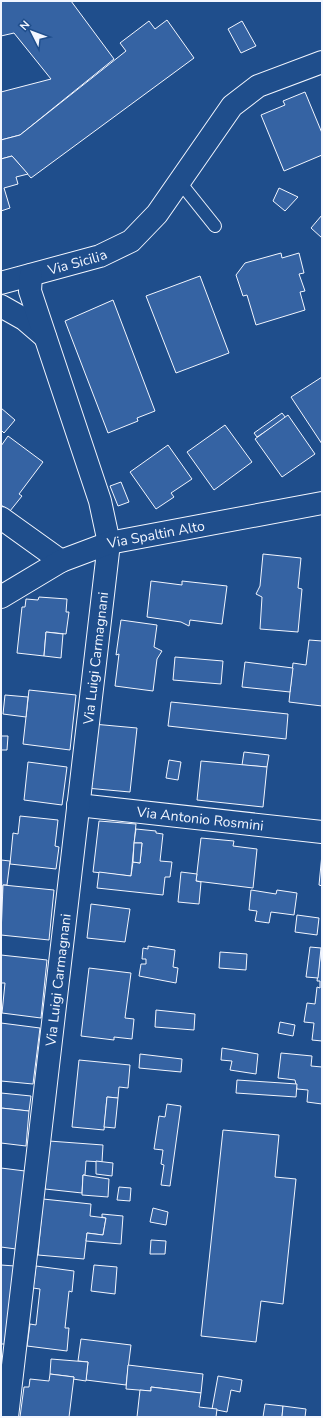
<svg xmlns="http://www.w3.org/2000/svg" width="323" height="1418" font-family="'Nunito Sans',sans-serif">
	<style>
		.building { fill: #3563a3; stroke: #f2f6ff }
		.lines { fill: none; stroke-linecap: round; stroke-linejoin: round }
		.lane-casing { stroke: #f2f6ff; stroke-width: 14 }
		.street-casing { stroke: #f2f6ff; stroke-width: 24 }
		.secondary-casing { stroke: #f2f6ff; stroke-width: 24 }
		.lane { stroke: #1f4e8c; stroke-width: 12 }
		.street { stroke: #1f4e8c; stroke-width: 22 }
		.secondary { stroke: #1f4e8c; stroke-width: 22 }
		.labels { text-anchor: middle; stroke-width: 3; stroke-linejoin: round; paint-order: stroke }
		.street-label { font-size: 14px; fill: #f2f6ff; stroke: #1f4e8c }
	</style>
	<rect width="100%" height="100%" fill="#1f4e8c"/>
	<!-- building -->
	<g class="building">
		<polygon points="1,1 71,1 114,59 20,135 1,140 1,92 51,79 14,33 1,36"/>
		<polygon points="167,20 194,58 31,178 12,156 1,159 1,140 20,135 126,51 120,43 149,21 155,29"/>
		<polygon points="242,21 256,46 241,53 228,29"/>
		<polygon points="305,92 322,133 322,155 284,171 261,115 285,105 283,101"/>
		<polygon points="12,156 28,174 16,177 18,184 4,188 10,208 1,211 1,159"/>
		<polygon points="279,188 298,197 285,211 273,201"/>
		<polygon points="322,215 322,238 311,228"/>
		<polygon points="281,253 282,258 299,253 304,273 299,274 305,291 300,292 305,310 256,325 247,295 243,296 236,275 245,263"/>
		<polygon points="200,276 229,353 176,373 146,296"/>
		<polygon points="113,300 155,411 137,418 138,421 108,433 65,321"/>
		<polygon points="322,377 322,444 291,397"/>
		<polygon points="1,408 15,420 4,433 1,430"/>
		<polygon points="282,413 286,418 257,437 254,433"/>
		<polygon points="288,415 315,454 282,477 255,439"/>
		<polygon points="225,425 252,462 214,490 187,452"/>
		<polygon points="8,436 43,462 19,494 22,496 10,511 1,505 1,446"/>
		<polygon points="168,445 192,479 171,493 174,497 156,509 130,472"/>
		<polygon points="121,482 129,502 118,506 110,486"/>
		<polygon points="263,554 301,558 298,588 302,589 298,632 260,629 262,597 256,594 260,586"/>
		<polygon points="151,581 182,585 182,581 227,586 222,624 190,620 189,626 181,622 147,617"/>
		<polygon points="39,597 67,599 66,612 69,612 66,634 46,632 44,656 17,653 22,607 25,607 26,599 38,600"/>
		<polygon points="121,620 157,625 154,647 162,651 157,659 153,691 115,686 119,654 116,655"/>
		<polygon points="46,632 63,634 61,658 44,656"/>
		<polygon points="309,640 322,641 322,706 289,702 293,663 306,665"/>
		<polygon points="175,657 223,661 221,684 173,680"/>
		<polygon points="245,662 293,668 290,692 242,687"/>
		<polygon points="29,690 76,695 70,750 23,744"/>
		<polygon points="5,695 28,697 26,717 3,714"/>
		<polygon points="171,702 288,714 286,739 168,726"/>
		<polygon points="93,724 137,728 130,792 86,788"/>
		<polygon points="1,736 8,736 7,750 1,750"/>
		<polygon points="244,752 269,755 267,767 242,765"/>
		<polygon points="169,760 181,762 178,780 166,778"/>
		<polygon points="201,761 267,767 263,807 197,800"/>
		<polygon points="28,762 67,767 62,805 24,800"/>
		<polygon points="20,816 58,820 55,846 59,847 56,869 10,864 13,833 18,834"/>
		<polygon points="99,821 136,824 131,876 93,872"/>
		<polygon points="136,829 156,831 156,833 163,834 160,861 172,862 170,877 165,877 163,895 97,888 99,872 131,876 133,862 140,863 142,843 134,843"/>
		<polygon points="201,838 234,841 233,846 257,849 253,888 196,881"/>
		<polygon points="134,843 142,843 140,863 133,862"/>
		<polygon points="322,854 322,886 319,885"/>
		<polygon points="1,860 10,861 7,885 3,885 2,896"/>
		<polygon points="181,872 197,874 196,881 201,882 199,904 178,902"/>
		<polygon points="3,885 54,890 49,940 1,935"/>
		<polygon points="251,890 276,894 277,890 297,893 294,915 271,912 269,923 255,921 257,911 249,910"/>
		<polygon points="91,904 130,909 125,942 87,938"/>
		<polygon points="297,915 319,918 317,935 295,932"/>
		<polygon points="322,943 322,1041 312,1040 314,1023 304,1022 307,1003 315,1004 317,987 320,988 320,981 317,981"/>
		<polygon points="148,946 175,950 173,967 178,968 176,983 139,976 141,964 146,964 146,959 142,959 143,948 148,949"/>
		<polygon points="310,947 321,948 318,978 306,977"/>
		<polygon points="220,952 247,954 246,970 219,968"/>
		<polygon points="1,955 47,960 41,1018 2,1013 5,983 1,983"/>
		<polygon points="89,968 131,973 125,1018 134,1019 132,1039 114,1037 114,1040 81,1036"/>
		<polygon points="156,1010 195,1014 194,1030 155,1027"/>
		<polygon points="280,1022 295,1025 293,1036 278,1033"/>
		<polygon points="1,1023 40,1028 33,1084 1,1081"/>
		<polygon points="222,1048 258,1054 256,1074 230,1070 232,1061 221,1060"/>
		<polygon points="281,1053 312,1056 311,1066 322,1067 322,1104 307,1102 308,1090 297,1089 295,1080 278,1078"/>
		<polygon points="140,1054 182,1059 181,1072 139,1068"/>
		<polygon points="79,1060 130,1065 128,1088 119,1087 118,1098 107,1097 104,1130 72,1127"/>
		<polygon points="237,1080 297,1084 296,1097 236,1093"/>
		<polygon points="1,1093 31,1096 29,1111 1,1108"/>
		<polygon points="107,1097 118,1098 115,1128 104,1127"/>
		<polygon points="167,1104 181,1106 170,1186 161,1185 164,1165 161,1164 163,1150 154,1149 159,1116 165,1117"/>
		<polygon points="1,1108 29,1111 26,1146 1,1143"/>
		<polygon points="223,1130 279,1135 275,1177 296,1179 283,1304 261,1301 256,1342 201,1336"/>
		<polygon points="49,1141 103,1145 102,1162 86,1161 85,1175 83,1175 82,1193 45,1189"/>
		<polygon points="96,1161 113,1163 112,1176 96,1174"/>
		<polygon points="1,1168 25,1171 16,1249 1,1247"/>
		<polygon points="83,1175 109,1179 108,1197 82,1195"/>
		<polygon points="119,1187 131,1188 130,1201 117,1200"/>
		<polygon points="43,1199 91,1204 90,1216 106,1218 103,1235 87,1233 84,1259 38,1255"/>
		<polygon points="153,1208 168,1212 166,1225 150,1222"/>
		<polygon points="102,1214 123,1216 121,1244 86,1241 87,1233 103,1235 106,1218 102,1217"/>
		<polygon points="151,1240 166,1241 165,1254 150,1254"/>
		<polygon points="1,1265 15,1266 6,1344 1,1344"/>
		<polygon points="94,1265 117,1267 115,1294 91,1291"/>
		<polygon points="36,1266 74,1271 72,1292 69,1291 65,1328 69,1328 67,1351 27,1346 30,1324 36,1325 40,1289 33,1288"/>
		<polygon points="81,1339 131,1345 126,1385 86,1380 88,1362 78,1361"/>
		<polygon points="51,1359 88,1362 86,1381 73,1379 74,1377 50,1374"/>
		<polygon points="128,1365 203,1374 201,1393 151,1387 151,1391 126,1389"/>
		<polygon points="50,1374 74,1377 69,1417 20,1417 24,1387 29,1387 30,1379 49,1381"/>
		<polygon points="218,1376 242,1380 240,1392 231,1390 227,1412 212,1409"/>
		<polygon points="151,1387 201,1393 199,1407 217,1409 216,1417 137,1417 140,1390 151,1391"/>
		<polygon points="265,1404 283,1406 282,1417 263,1417"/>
		<polygon points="283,1406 306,1409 305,1417 282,1417"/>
	</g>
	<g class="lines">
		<defs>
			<polyline id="lane" points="179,181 215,226"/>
			<g id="street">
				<path id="s1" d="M1 283 100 256 131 241 157 214 232 106 258 86 322 62"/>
				<polyline points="1,306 24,319 45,337"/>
				<polyline points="1,518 61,561"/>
				<path id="s2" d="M78 805 322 832"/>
				<path id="s3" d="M7 1417 109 543 100 501 30 291 31 275"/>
			</g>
			<g id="secondary">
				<path id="s4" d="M1 597 61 561 109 543 322 503"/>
			</g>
		</defs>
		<!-- lane casing -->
		<use href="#lane" class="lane-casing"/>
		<!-- street casing -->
		<use href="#street" class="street-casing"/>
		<!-- secondary casing -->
		<use href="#secondary" class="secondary-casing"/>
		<!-- lane -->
		<use href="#lane" class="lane"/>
		<!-- street -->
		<use href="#street" class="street"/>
		<!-- secondary -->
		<use href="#secondary" class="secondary"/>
	</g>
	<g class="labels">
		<!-- street labels -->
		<g class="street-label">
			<text dy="5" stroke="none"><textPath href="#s1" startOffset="79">Via Sicilia</textPath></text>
			<text dy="5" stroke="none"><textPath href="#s4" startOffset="169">Via Spaltin Alto</textPath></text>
			<text dy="5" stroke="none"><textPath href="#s3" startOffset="764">Via Luigi Carmagnani</textPath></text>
			<text dy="5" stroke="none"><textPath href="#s2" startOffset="123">Via Antonio Rosmini</textPath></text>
			<text dy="5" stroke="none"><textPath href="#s3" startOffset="440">Via Luigi Carmagnani</textPath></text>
		</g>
	</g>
	<!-- border -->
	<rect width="323" height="1418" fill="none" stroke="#f2f6ff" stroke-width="4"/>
	<!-- north arrow -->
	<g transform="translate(32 32) rotate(312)" stroke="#1f4e8c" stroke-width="3" paint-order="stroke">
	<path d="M0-3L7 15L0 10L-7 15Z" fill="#f2f6ff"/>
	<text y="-6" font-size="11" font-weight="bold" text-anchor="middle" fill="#f2f6ff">N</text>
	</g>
</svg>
